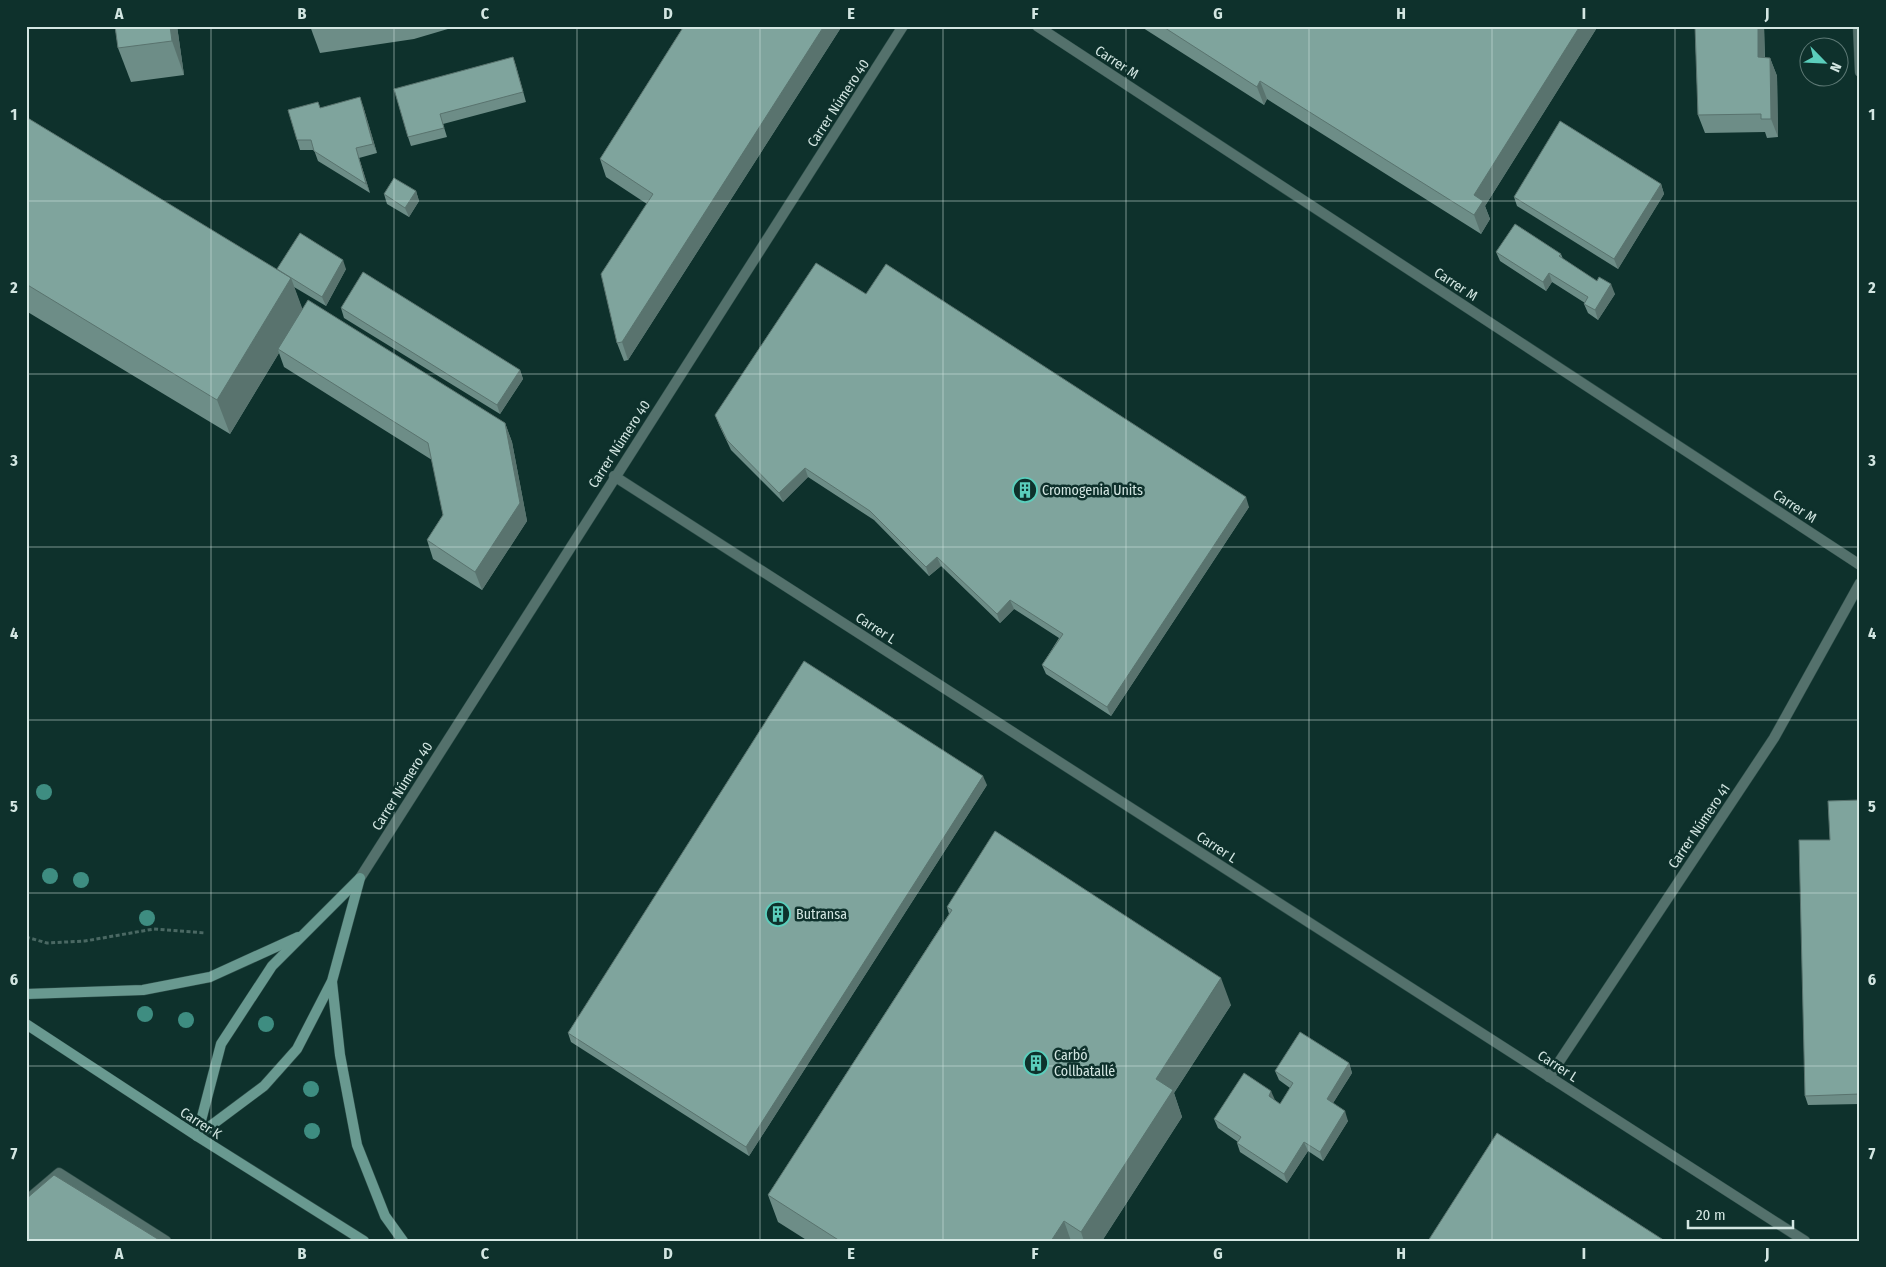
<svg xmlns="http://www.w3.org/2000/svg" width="1886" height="1267" font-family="'Fira Sans Condensed',sans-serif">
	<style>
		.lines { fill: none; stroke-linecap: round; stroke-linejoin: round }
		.service-casing { stroke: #2e4e49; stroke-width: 11 }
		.minor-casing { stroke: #2e4e49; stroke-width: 11 }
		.secondary-casing { stroke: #2e4e49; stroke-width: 11 }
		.path { stroke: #4a6863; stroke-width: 3; stroke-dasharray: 4 2.5; stroke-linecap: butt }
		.service { stroke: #54716c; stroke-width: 10 }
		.minor { stroke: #54716c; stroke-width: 10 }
		.secondary { stroke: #699990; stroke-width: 10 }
		.tree { fill: #3e8d81 }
		.wall { fill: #6d8d87 }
		.shaded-wall { fill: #59736e }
		.building { fill: #7fa49d; stroke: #59736e }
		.grid { fill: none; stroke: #d3e6e2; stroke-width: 1; stroke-opacity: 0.55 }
		.labels { text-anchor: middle; stroke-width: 5; stroke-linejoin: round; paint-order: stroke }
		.street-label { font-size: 14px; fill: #d3e6e2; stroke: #0e312c }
		.poi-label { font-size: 14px; fill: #d3e6e2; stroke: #0e312c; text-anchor: start }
		.neatline { fill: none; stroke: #d3e6e2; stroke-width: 2 }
		.grid-label { font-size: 16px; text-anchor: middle; font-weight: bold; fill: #d3e6e2 }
	</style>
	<rect width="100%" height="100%" fill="#0e312c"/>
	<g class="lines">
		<defs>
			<polyline id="service" points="26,1201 59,1173 166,1241"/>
			<g id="minor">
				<polyline points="1037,26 1860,565"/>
				<polyline points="1858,26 1860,72"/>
				<polyline points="614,476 1805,1241"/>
				<polyline points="360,878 903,26"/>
				<polyline points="1549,1077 1774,738 1860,583"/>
			</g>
			<g id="secondary">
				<polyline points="332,982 340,1055 357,1145 385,1216 403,1241"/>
				<polyline points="26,994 143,990 210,977 298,937"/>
				<polyline points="26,1024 197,1136 364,1241"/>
				<polyline points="197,1136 264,1086 297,1049 332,981 360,878"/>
				<polyline points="197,1136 221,1044 272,966 359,879"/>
			</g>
		</defs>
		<!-- service casing -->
		<use href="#service" class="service-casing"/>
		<!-- minor casing -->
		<use href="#minor" class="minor-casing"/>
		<!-- secondary casing -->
		<use href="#secondary" class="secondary-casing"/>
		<!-- path -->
		<polyline class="path" points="26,937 47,943 85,941 154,929 205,933"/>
		<!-- service -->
		<use href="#service" class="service"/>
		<!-- minor -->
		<use href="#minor" class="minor"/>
		<!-- secondary -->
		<use href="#secondary" class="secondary"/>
	</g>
	<!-- trees -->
	<g class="tree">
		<circle cx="44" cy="792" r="8"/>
		<circle cx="50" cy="876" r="8"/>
		<circle cx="81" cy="880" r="8"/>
		<circle cx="147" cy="918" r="8"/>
		<circle cx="145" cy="1014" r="8"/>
		<circle cx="186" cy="1020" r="8"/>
		<circle cx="266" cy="1024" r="8"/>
		<circle cx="311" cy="1089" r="8"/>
		<circle cx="312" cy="1131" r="8"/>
	</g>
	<!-- wall -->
	<g class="wall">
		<polygon points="115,26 177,26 184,75 131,82 118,48"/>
		<polygon points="310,26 458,26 414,39 320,53"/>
		<polygon points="684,26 842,26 628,360 624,361 617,343 647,204 606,177 600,159"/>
		<polygon points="1140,26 1598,26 1485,206 1490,219 1481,234 1267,99 1264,105"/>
		<polygon points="1648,26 1764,26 1765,58 1770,58 1777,76 1778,137 1767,138 1765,132 1705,133 1698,115 1695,27 1649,29"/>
		<polygon points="513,57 516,66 526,102 443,124 447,137 411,146 408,137"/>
		<polygon points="318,102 320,108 363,106 377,153 359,158 370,193 318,161 314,150 300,150 297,140"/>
		<polygon points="26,117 277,270 346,269 326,306 294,287 302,309 505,423 512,442 527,521 482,590 433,559 427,540 443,515 432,460 284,367 279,353 230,434 26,311"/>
		<polygon points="1661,184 1664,194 1618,269 1517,206 1514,197"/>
		<polygon points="416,191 419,201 409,217 387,204 384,194"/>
		<polygon points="1496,252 1561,254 1563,259 1615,294 1598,320 1588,313 1584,304 1585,303 1552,282 1546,291 1500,261"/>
		<polygon points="866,294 1249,507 1111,716 1046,674 1042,665 1059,638 1014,609 1000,623 941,566 929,576 874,520 808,477 783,502 731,450 719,425 715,415"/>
		<polygon points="341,308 520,370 523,379 500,414 344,318"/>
		<polygon points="987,785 749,1156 571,1042 568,1033"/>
		<polygon points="1860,800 1860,1104 1808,1105 1805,1096 1830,840"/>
		<polygon points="947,907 1231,1005 1174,1093 1182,1117 1102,1241 808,1241 778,1222 768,1195 949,914"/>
		<polygon points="1349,1063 1352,1073 1333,1103 1348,1121 1323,1161 1308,1151 1287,1183 1240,1152 1237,1143 1238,1142 1218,1128 1214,1119 1275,1100 1280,1104 1290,1088 1279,1080 1275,1071"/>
	</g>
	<!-- shaded-wall -->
	<g class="shaded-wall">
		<polygon points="170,26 177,26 184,75 172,41"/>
		<polygon points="824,26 842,26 628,360 622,342"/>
		<polygon points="1580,26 1598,26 1485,206 1490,219 1481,234 1474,215 1474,195"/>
		<polygon points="1758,26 1764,26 1765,76 1758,57"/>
		<polygon points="1770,58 1777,76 1778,137 1771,119"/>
		<polygon points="1260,81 1267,99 1264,105 1257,87"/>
		<polygon points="360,97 363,106 377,153 373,144"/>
		<polygon points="356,148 359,158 370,193 366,184"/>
		<polygon points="1661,184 1664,194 1618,269 1614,259"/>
		<polygon points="416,191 419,201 409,217 405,208"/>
		<polygon points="343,260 346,269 326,306 322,297"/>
		<polygon points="1549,273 1552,282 1546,291 1543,282"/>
		<polygon points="291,278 304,313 278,349 279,353 230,434 217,400"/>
		<polygon points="1611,284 1615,294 1598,320 1595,310"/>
		<polygon points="520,370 523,379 500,414 497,405"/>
		<polygon points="505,423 512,442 527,521 482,590 475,572"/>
		<polygon points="805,468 808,477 783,502 779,493"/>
		<polygon points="1246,497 1249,507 1111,716 1107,707"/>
		<polygon points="937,557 941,566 929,576 926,567"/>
		<polygon points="1010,600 1014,609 1000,623 997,614"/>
		<polygon points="983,776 987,785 749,1156 746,1147"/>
		<polygon points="1221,978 1231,1005 1174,1093 1182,1117 1102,1241 1084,1241 1081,1232 1156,1079"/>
		<polygon points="1349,1063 1352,1073 1330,1108 1327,1099"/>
		<polygon points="1271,1091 1275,1100 1269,1096"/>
		<polygon points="1345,1111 1348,1121 1323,1161 1320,1152"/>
		<polygon points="1304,1142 1308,1151 1287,1183 1284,1174"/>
		<polygon points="1064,1221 1071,1241 1051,1241"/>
	</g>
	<!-- building -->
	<g class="building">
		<polygon points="115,26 170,26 172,41 118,48"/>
		<polygon points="684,26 824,26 622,342 617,343 601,274 653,194 600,159"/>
		<polygon points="1162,26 1580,26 1474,195 1483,201 1474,215 1260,81 1257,87"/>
		<polygon points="1695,26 1758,26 1758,57 1770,58 1771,119 1761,119 1761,114 1698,115"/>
		<polygon points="513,57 523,92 440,114 444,128 408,137 394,89"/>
		<polygon points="360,97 373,144 356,148 366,184 314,151 311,140 297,140 288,110 318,102 320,108"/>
		<polygon points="26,117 291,278 217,400 26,284"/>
		<polygon points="1560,121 1661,184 1614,259 1514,197"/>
		<polygon points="394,178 416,191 405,208 384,194"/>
		<polygon points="1515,224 1561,254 1559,256 1597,281 1599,277 1611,284 1595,310 1584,304 1588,297 1549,273 1543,282 1496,252"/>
		<polygon points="300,233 343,260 322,297 277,269"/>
		<polygon points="816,263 866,294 886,264 1246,497 1107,707 1042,665 1063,634 1010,600 997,614 937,557 926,567 870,511 805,468 779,493 727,440 715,415"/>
		<polygon points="363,272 520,370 497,405 341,308"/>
		<polygon points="308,300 505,423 520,503 475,572 427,540 443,515 428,443 278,349"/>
		<polygon points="804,661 983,776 746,1147 568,1033"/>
		<polygon points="1860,800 1860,1094 1805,1096 1799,840 1830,840 1828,801"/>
		<polygon points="995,831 1221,978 1156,1079 1173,1090 1081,1232 1064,1221 1051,1241 840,1241 768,1195 952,910 947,907"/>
		<polygon points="1300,1032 1349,1063 1327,1099 1345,1111 1320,1152 1304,1142 1284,1174 1237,1143 1241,1137 1214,1119 1244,1073 1271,1091 1269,1096 1280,1104 1293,1083 1275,1071"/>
		<polygon points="1497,1133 1665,1241 1428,1241"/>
		<polygon points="54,1175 161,1241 26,1241 26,1199"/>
	</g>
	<!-- grid -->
	<path class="grid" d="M211 26V1241M394 26V1241M577 26V1241M760 26V1241M943 26V1241M1126 26V1241M1309 26V1241M1492 26V1241M1675 26V1241M26 201H1860M26 374H1860M26 547H1860M26 720H1860M26 893H1860M26 1066H1860"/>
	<!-- icons -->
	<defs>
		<symbol id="building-ring" viewBox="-11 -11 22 22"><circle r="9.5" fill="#0e312c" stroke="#5bcebc" stroke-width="1.5"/><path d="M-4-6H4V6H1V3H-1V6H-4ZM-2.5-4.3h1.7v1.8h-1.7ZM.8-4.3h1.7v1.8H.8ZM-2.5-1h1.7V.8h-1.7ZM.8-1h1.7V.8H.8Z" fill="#5bcebc"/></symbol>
	</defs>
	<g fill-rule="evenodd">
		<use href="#building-ring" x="1011" y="476" width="28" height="28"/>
		<use href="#building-ring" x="764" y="900" width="28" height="28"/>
		<use href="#building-ring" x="1022" y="1049" width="28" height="28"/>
	</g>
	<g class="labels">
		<!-- street labels -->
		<g class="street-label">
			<text transform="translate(1117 62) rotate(33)" y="5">Carrer M</text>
			<text transform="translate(838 103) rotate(-57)" y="5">Carrer Número 40</text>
			<text transform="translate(1456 284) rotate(33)" y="5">Carrer M</text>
			<text transform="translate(619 444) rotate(-57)" y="5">Carrer Número 40</text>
			<text transform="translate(1795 506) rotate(33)" y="5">Carrer M</text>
			<text transform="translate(876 628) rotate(33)" y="5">Carrer L</text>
			<text transform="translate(402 786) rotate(-58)" y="5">Carrer Número 40</text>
			<text transform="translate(1699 826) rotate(-56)" y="5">Carrer Número 41</text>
			<text transform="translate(1217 847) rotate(33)" y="5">Carrer L</text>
			<text transform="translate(1558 1066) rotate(33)" y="5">Carrer L</text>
			<text transform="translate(201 1123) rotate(33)" y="5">Carrer K</text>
		</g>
		<!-- poi labels -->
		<g class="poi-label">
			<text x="1042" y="495">Cromogenia Units</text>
			<text x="796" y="919">Butransa</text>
			<text x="1054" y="1060">Carbó<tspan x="1054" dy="16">Collbatallé</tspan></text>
		</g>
	</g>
	<!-- border -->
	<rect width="1886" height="1267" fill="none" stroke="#0e312c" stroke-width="55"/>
	<!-- north arrow -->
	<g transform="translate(1824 62) rotate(114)"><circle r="24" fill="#0e312c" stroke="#5d7975"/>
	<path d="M0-4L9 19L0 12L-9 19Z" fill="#5bcebc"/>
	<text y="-8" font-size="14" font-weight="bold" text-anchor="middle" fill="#d3e6e2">N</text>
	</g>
	<!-- scale -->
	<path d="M1688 1220v8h105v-8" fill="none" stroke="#d3e6e2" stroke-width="2.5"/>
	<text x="1696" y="1220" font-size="15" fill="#d3e6e2" stroke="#0e312c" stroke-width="4" paint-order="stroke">20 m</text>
	<rect x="28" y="28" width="1830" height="1212" class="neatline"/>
	<g class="grid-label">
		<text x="119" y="19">A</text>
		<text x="302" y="19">B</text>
		<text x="485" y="19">C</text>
		<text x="668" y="19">D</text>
		<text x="851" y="19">E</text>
		<text x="1035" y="19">F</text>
		<text x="1218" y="19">G</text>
		<text x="1401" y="19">H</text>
		<text x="1584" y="19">I</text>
		<text x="1767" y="19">J</text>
		<text x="14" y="120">1</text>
		<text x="1872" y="120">1</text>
		<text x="14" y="293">2</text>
		<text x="1872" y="293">2</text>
		<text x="14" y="466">3</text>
		<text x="1872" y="466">3</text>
		<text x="14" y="639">4</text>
		<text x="1872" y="639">4</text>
		<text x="14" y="812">5</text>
		<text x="1872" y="812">5</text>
		<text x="14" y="985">6</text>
		<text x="1872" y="985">6</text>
		<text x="14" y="1159">7</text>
		<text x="1872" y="1159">7</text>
		<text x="119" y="1259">A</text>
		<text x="302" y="1259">B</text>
		<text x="485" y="1259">C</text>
		<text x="668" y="1259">D</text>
		<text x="851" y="1259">E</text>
		<text x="1035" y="1259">F</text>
		<text x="1218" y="1259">G</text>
		<text x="1401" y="1259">H</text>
		<text x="1584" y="1259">I</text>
		<text x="1767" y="1259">J</text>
	</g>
</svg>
